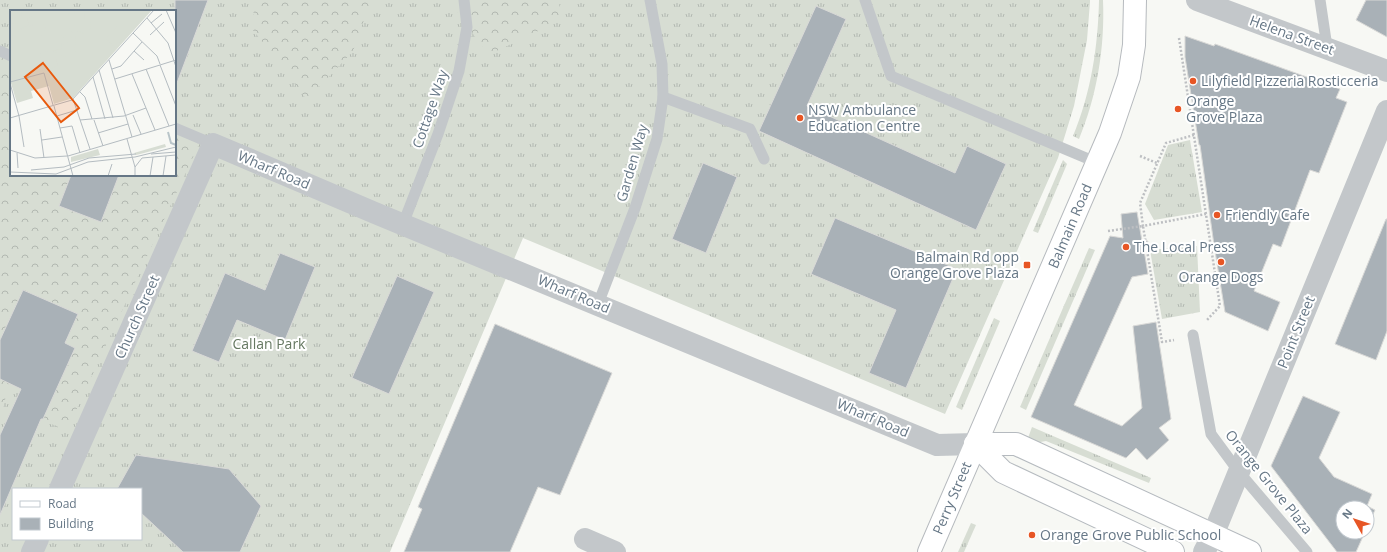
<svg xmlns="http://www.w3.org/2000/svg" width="1387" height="552" font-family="'Open Sans',sans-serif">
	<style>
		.grass { fill: url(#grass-tufts); fill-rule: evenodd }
		.forest { fill: url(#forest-crowns) }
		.building { fill: #a9b1b7; stroke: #d9d9d7 }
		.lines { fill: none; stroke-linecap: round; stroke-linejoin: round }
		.secondary-casing { stroke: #b5babf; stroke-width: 24 }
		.primary-casing { stroke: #b6babe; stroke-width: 24 }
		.path { stroke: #bdbfc2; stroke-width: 2.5; stroke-dasharray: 2 2; stroke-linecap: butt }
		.service { stroke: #c3c7ca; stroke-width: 11 }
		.minor { stroke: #c3c7ca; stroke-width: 22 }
		.secondary { stroke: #fff; stroke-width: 22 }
		.primary { stroke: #fff; stroke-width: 22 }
		.poi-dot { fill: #e75625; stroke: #fff; stroke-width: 1.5 }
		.labels { text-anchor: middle; stroke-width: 4; stroke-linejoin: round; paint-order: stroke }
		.street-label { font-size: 14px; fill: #667786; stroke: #fff }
		.poi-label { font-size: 14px; fill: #667786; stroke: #fff; text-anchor: start }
		.park-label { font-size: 14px; fill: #657861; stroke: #fff }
		.inset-river { fill: none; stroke: #b9c5c9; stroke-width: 2 }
		.inset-road { fill: none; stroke: #b4bcc1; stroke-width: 1 }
		.view { fill: #e8590c; fill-opacity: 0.15; stroke: #e8590c; stroke-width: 2 }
		.inset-edge { fill: none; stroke: #667786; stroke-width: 2 }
	</style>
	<defs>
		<pattern id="grass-tufts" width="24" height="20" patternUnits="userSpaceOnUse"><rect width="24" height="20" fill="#d7ddd3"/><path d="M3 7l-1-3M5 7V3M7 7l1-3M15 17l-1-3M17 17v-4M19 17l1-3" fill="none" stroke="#b2b8b1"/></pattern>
		<pattern id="forest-crowns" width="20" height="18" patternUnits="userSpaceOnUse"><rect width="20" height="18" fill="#d7ddd3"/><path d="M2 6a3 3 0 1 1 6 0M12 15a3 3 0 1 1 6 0" fill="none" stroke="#b2b8b1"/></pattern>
	</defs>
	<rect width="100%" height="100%" fill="#f7f8f4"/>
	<!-- grass -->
	<g class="grass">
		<path d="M0 0H1090V2L1087 40 1074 106 1058 158 945 414 523 238 390 552H0ZM11 11H175V175H11ZM13 489H141V539H13Z"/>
		<path d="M1099 0H1103C1105 47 1097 96 1079 139L1073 136C1091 93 1098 47 1099 0Z"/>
		<polygon points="1190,140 1202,212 1154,220 1145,204 1168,145"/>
		<polygon points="1063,160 1067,164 1038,233 1033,231"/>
		<polygon points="1197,246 1200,312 1162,319 1150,250"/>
		<polygon points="1089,248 1095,250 1026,410 1020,407"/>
		<polygon points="994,318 1000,321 962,410 956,407"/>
		<polygon points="1032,427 1151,478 1149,483 1046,441 1035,443 1028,438"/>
		<polygon points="971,523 976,525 964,552 958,552"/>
	</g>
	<!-- forest -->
	<g class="forest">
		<polygon points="254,0 371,0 353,51 307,100 253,30"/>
		<polygon points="449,0 558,0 563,19 488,55"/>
		<polygon points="0,51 11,56 11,175 175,175 175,132 199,144 66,432 43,419 75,348 65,343 78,314 23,290 0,340"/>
		<polygon points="0,379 9,383 1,417 0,417"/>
	</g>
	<!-- building -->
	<g class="building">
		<polygon points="175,0 208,0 177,83 175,82"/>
		<polygon points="1366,0 1387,0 1387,37 1356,20"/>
		<polygon points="816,6 846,19 807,106 955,173 967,146 1006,164 976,230 759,131"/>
		<polygon points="1185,36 1214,46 1215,44 1340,89 1336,98 1347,102 1319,173 1310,170 1281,247 1273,244 1254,291 1280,302 1268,331 1225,312 1214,245 1200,145 1199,145 1185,57"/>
		<polygon points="703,163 737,177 706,253 672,239"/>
		<polygon points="71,175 119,175 101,222 59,206"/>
		<polygon points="1137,212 1142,241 1148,241 1144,250 1148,274 1132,277 1074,405 1122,426 1142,408 1133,326 1156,322 1171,419 1159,428 1169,440 1147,460 1136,448 1126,458 1031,417 1110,236 1123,238 1121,214"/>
		<polygon points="835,218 957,269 906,388 869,373 896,310 811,274"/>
		<polygon points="1386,219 1387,219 1387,331 1376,360 1335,344"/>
		<polygon points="280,253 315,267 285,340 237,320 219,362 192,351 225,273 265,290"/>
		<polygon points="397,276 434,292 389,394 352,378"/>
		<polygon points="23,290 78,314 65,343 75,348 43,419 41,419 0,515 0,435 21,389 0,379 0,340"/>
		<polygon points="495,324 612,373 560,495 538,487 510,552 404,552 422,509 418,507"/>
		<polygon points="1303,396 1340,412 1319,458 1334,477 1372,494 1367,506 1375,510 1367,527 1367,508 1343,508 1343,532 1365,532 1356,552 1337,552 1271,466"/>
		<polygon points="136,455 229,469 261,506 240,552 183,552 141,513 141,489 117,489"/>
	</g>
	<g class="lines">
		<defs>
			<g id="secondary">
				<polyline points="975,444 1016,444 1250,552"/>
				<polyline points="975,444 1003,472 1173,552"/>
			</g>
			<polyline id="primary" points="929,552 1110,133 1129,77 1134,45 1135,0"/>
		</defs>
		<!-- secondary casing -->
		<use href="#secondary" class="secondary-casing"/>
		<!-- primary casing -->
		<use href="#primary" class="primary-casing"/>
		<!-- path -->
		<g class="path">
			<polyline points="1179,38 1220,306 1206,321"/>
			<polyline points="1194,135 1166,143 1140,203 1143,226 1206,214"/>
			<polyline points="1140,156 1157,163"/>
			<polyline points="1108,231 1143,226 1162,342 1174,340"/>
		</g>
		<!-- service -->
		<g class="service">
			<polyline points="865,0 891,76 1098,163"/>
			<polyline points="1320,0 1327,47"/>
			<polyline points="0,51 11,56"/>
			<polyline points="663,97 750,129 764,159"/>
			<polyline points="175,128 213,144"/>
			<polyline points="403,224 438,134 459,71 467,27 464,0"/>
			<polyline points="598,304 635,208 657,139 663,97 662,64 650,0"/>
			<polyline points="1193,335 1211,434 1239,472 1307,552"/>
		</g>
		<!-- minor -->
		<g class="minor">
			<polyline points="1197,0 1387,71"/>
			<polyline points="60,489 213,144 375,213 937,445 975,444"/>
			<polyline points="585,539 615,552"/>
			<polyline points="32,552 38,539"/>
			<polyline points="1204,552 1213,535 1387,111"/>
		</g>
		<!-- secondary -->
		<use href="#secondary" class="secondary"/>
		<!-- primary -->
		<use href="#primary" class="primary"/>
	</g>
	<!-- markers -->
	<g class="poi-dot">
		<circle cx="1193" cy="81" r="4"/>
		<circle cx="1178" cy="109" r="4"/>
		<circle cx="800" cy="118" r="4"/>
		<circle cx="1217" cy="215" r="4"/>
		<circle cx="1126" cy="247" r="4"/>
		<circle cx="1221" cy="262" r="4"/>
		<rect x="1023" y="261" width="8" height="8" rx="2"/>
		<circle cx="1032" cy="535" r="4"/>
	</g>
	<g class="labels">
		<!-- street labels -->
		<g class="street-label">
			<text transform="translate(1292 35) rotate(20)" y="5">Helena Street</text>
			<text transform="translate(430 109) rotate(-71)" y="5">Cottage Way</text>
			<text transform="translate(632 163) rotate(-74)" y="5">Garden Way</text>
			<text transform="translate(274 170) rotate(23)" y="5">Wharf Road</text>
			<text transform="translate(1070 226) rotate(-67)" y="5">Balmain Road</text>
			<text transform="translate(574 294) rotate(23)" y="5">Wharf Road</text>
			<text transform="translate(137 317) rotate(-66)" y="5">Church Street</text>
			<text transform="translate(1296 332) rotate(-68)" y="5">Point Street</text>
			<text transform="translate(873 418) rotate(23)" y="5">Wharf Road</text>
			<text transform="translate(1269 482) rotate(51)" y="5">Orange Grove Plaza</text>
			<text transform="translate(952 498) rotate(-67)" y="5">Perry Street</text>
		</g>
		<!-- poi labels -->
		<g class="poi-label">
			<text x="1201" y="86">Lilyfield Pizzeria Rosticceria</text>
			<text x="1186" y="106">Orange<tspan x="1186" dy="16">Grove Plaza</tspan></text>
			<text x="808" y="115">NSW Ambulance<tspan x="808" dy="16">Education Centre</tspan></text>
			<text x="1225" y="220">Friendly Cafe</text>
			<text x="1134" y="252">The Local Press</text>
			<text x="1019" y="262" text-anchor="end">Balmain Rd opp<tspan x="1019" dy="16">Orange Grove Plaza</tspan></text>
			<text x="1221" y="282" text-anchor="middle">Orange Dogs</text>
			<text x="1040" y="540">Orange Grove Public School</text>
		</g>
		<!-- park labels -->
		<g class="park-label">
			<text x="269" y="349">Callan Park</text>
		</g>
	</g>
	<!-- overview -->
	<g transform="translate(10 10)">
		<rect width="166" height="166" fill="#f7f8f4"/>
		<path d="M0 0H142L63 88 44 94 39 76 21 81 23 88 7 93 0 70ZM155 134 156 137 134 143 126 145 124 143Z" fill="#d7ddd3"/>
		<path d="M7 0H11L12 6 8 12H15L17 8 19 15 7 20 8 13 0 14V9L8 7ZM65 0H75L74 12H81L80 19 75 20V24L68 21 66 27 59 19 64 18V12L56 8 60 2 64 4ZM25 5H36L37 10 33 14 36 18 31 26 34 31 32 35 35 41H30L33 63 21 66 24 61 13 64 14 67 7 70 1 64 3 62 0 57V25L9 28 6 22 25 14H22L19 8ZM51 25 66 28 64 42 71 41 60 52 62 55H54L53 53 58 48 42 41 51 39 52 33 55 35 58 33ZM37 41 46 49 48 56 55 61 56 64H52L47 71 43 65H38L40 59 47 56H37L39 53 34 43ZM88 139 90 145 61 152V147Z" fill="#d7ddd3"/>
		<path d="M107 16 116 25 105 37 96 29Z" fill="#d7ddd3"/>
		<path class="inset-river" d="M158 122 161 133 166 135"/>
		<path class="inset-road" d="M156 0 166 23M137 8 158 33 166 57M141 13 152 4M123 23 147 46 150 54M140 25 154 12M124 41 134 50M99 50 122 127M150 55 166 96M102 59 111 56 132 32M136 59 159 116M89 60 103 108M122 64 145 120M83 67 95 109M105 69 166 50M0 72 34 63 43 95M0 73 9 106M70 82 75 87 82 109M63 89 80 139M44 96 63 166M123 105 131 124M9 106 14 137M47 106 67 100M0 108 62 90 144 0M70 110 114 106 136 98M84 110 93 136M50 118 62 116 70 143M30 119 34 148M88 123 118 114M117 129 125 157V166M32 130 52 127M0 140 25 148 57 146M7 143 8 158M141 144 166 142M58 146 166 114M125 157 132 148 166 145M21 160 54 157 79 148 126 144M0 162 46 164 78 152 125 147 166 137M98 166 102 154M140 166 143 147M153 166 156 146"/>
		<path class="view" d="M33 53 69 98 51 112 15 67Z"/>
		<rect width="166" height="166" class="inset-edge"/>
	</g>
	<!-- legend -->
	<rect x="12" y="488" width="130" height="52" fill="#ffffff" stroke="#c2c9cf"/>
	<rect x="20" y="501" width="20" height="6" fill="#ffffff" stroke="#c2c9cf"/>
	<text x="48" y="508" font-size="12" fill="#667786">Road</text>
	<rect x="20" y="518" width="20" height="12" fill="#a9b1b7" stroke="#c2c9cf"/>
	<text x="48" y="528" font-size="12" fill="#667786">Building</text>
	<!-- north arrow -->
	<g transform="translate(1355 520) rotate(309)"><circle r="19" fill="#ffffff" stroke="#c2c9cf"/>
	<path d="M0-3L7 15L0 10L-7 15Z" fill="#e75625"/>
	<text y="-6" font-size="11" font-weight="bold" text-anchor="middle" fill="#667786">N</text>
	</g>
</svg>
